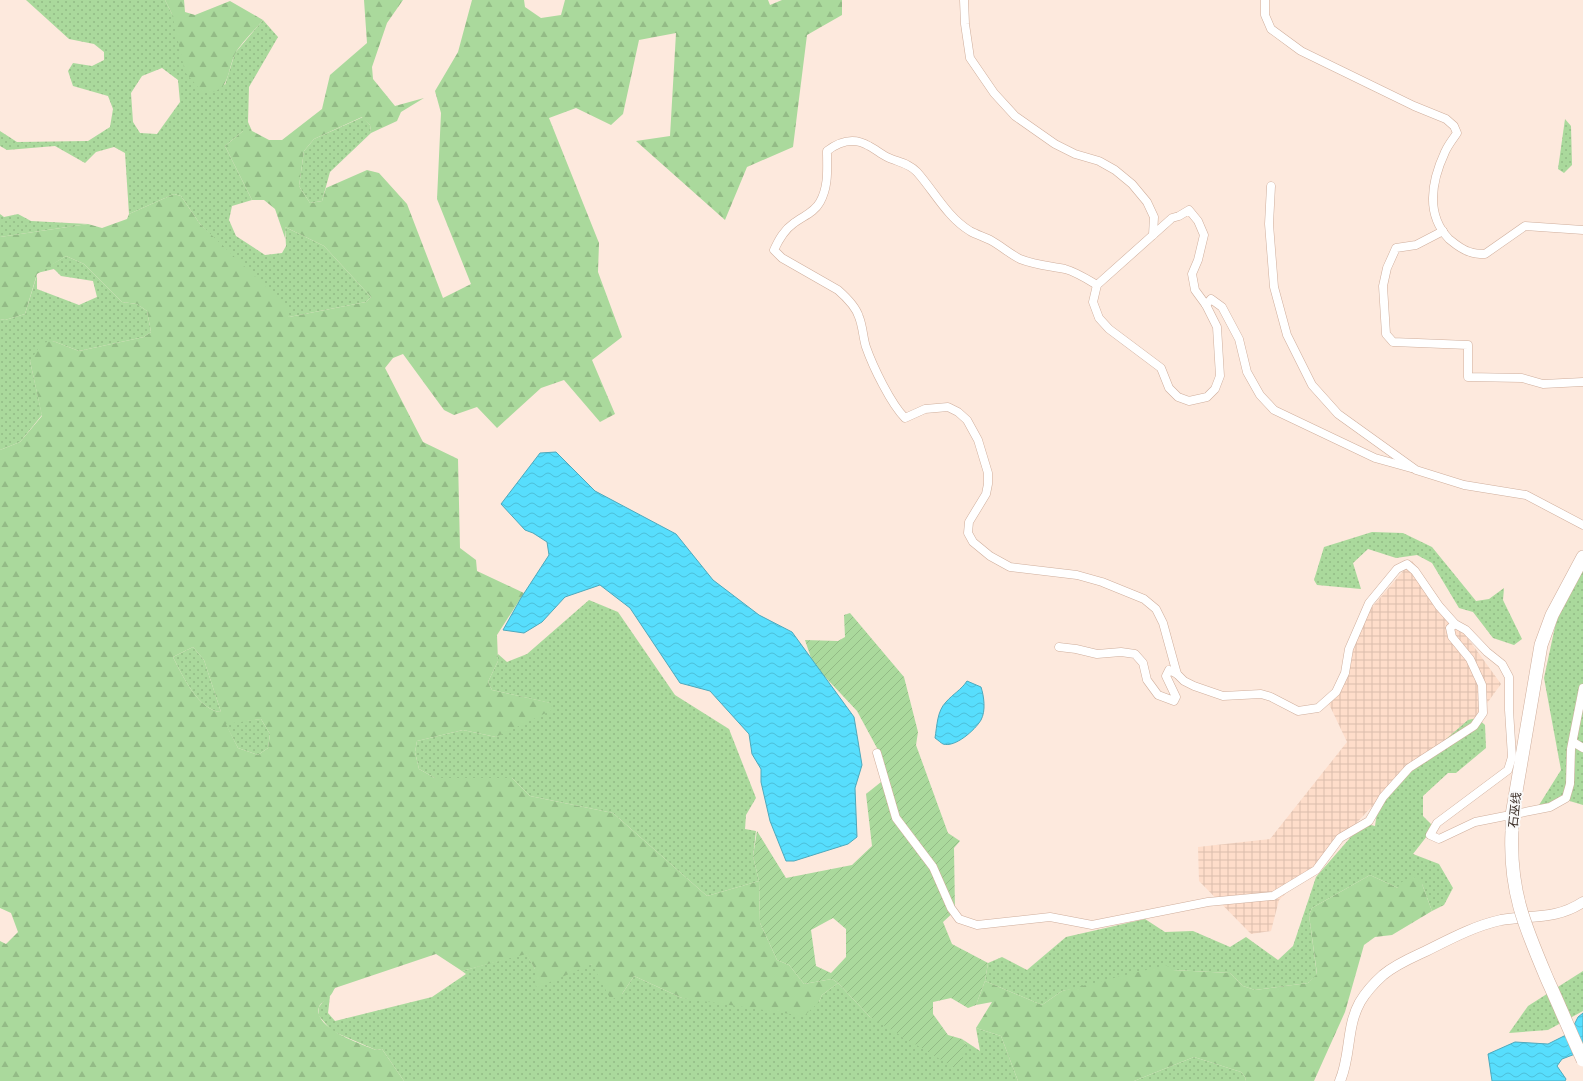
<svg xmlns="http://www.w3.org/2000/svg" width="1583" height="1081" font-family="Ubuntu,'Noto Sans SC',sans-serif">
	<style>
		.industrial { fill: url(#industrial-grid) }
		.grass { fill: url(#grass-dots); fill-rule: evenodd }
		.forest { fill: url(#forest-firs); fill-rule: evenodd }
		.garden { fill: url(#garden-furrows); fill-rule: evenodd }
		.water { fill: url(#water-waves); stroke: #4ea9bc }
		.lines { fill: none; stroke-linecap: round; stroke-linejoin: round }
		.minor-casing { stroke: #cfae9c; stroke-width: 9 }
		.tertiary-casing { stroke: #cfae9c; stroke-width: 11 }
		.trunk-casing { stroke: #cfae9c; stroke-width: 14 }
		.minor { stroke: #fff; stroke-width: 8 }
		.tertiary { stroke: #fff; stroke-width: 10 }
		.trunk { stroke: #fff; stroke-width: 13 }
		.trunk-bridge-casing { stroke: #cfae9c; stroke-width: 14; stroke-linecap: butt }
		.trunk-bridge { stroke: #fff; stroke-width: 13 }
		.labels { text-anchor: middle; stroke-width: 4; stroke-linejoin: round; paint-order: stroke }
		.street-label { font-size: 12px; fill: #3a2d26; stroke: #fafafa }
	</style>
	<defs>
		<pattern id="industrial-grid" width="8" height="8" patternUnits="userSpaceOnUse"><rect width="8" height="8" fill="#feddca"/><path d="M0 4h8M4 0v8" fill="none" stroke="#dabead"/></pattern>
		<pattern id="grass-dots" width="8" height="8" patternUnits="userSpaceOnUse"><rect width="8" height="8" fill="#aad99c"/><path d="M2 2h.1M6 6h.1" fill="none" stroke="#93bb86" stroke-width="1.8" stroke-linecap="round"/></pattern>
		<pattern id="forest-firs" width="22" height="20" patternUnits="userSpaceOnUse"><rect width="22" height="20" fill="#aad99c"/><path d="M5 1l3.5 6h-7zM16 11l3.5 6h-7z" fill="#93bb86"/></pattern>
		<pattern id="garden-furrows" width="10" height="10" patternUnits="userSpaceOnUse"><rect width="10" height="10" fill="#aad99c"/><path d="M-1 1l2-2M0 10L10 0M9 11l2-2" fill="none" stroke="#93bb86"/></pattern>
		<pattern id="water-waves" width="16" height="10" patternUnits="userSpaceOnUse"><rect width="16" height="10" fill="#57defd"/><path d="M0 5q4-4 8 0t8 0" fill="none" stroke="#4cbfd9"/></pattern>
	</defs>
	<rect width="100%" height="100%" fill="#fde9dd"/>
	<!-- industrial -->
	<polygon class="industrial" points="1412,561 1501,684 1469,728 1405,771 1337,844 1279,900 1271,931 1251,934 1199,881 1198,847 1270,839 1347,742 1329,704 1360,621"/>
	<!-- grass -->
	<g class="grass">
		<path d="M26 0H165L172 14 225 85 235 53 263 20 278 37 249 87 248 122 252 131H243L225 146 252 200 232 206 229 220 236 236 265 255 282 253 286 246 285 227 324 246 371 297 366 302 289 317 200 224 181 196 174 194 129 214 125 153 114 147 96 152 85 163 55 146 7 150 0 146V131L17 142 88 141 110 127 113 109 108 96 73 86 68 71 73 63 92 66 104 60V52L94 44 69 39ZM162 68 178 80 180 102 157 134 140 133 133 122 131 93 142 76Z"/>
		<polygon points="363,117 370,125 371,133 330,172 322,201 310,203 299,186 304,151 314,139"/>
		<polygon points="1565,119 1571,126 1572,165 1564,173 1558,169"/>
		<polygon points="0,214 4,217 18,214 31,221 88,224 0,237"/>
		<polygon points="66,256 84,264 122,302 137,304 147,311 151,332 144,337 79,351 53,341 30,361 42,415 20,442 0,450 0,319 5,320 25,314 37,275 37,289 79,305 97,297 93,281 61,276 54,269 37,273"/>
		<polygon points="1372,532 1403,533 1432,547 1476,601 1489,599 1504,588 1503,600 1522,639 1514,645 1493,638 1473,612 1459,608 1432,563 1417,555 1396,558 1368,549 1353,563 1361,589 1317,585 1314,580 1324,547"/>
		<polygon points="1583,564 1583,805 1563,799 1534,813 1561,770 1544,678 1556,622"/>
		<polygon points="589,600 618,612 675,695 729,729 756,798 746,815 745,829 756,831 753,856 759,881 707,896 613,813 530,796 512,778 435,778 419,769 415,752 417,741 463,730 496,737 550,703 492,690 488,682 498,661 498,654 507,662 527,654"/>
		<path d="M193 647 204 660 221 712C199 711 182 675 173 657Z"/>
		<polygon points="1477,718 1485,725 1486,748 1456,773 1448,773 1423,796 1423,816 1434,827 1413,854 1439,864 1453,888 1444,905 1432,911 1422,884 1398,888 1370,875 1312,908 1309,915 1317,975 1308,983 1255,990 1243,986 1230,973 1173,970 1062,991 1042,1005 985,981 988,963 1002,957 1027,970 1066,937 1145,919 1165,932 1193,931 1230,947 1246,937 1278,960 1293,946 1316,877 1363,823 1375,826 1377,812 1401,778 1468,720"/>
		<polygon points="261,719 270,734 268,748 258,755 238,748 225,723"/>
		<polygon points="526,953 535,969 593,964 622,994 634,976 682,998 819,1002 822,995 838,983 870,1017 966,1044 962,1039 980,1051 976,1028 1001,1036 1018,1081 404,1081 382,1049 376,1050 332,1031 319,1016 319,1007 325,999 330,996 328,1013 335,1021 432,997 466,974 462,971"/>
		<polygon points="1583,971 1583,1011 1548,1030 1509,1033 1528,1006"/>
		<polygon points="1194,1057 1241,1072 1245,1077 1246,1081 1134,1081"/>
	</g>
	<!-- forest -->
	<g class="forest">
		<path d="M165 0H184L185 12 195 15 230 1 263 20C256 29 240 44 235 54 226 73 231 93 203 93L185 72 172 14Z"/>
		<path d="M364 0H403L387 23 372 67 373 79 395 106 424 98 401 112 397 121 371 133 370 125 362 117 314 139 304 151 299 186 310 203 322 201 326 188 367 170 379 173 407 204 443 298 471 284 437 199 441 113 435 91 458 52 472 0H524L525 7 541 18 561 15 565 0H768L770 5 782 0H842V15L807 35 793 147 747 167 725 220 636 141 670 136 676 33 639 40 623 114 611 125 576 108 549 118 599 243 598 272 622 337 592 360 615 414 600 422 564 380 541 388 497 428 477 407 454 415 444 410 403 354 393 358 385 368 423 442 458 459 460 548 476 560 477 571 524 593 497 635 498 661 488 682 492 690 551 703 552 710 496 737 463 730 417 741 415 752 419 769 435 778H512L530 796 613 813 707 896 759 881 760 923 777 960 789 965 804 984 832 979 838 983 822 995 819 1002 804 1016 682 998 634 976 622 994 611 1000 592 964 536 988 535 969 526 954 462 971 436 954 335 988C333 991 332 994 330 996 326 1000 321 1002 319 1007 313 1029 362 1044 376 1050L382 1049 404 1081H0V941L6 944 18 932 11 913 0 908V450L20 442 42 416 30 361 42 343 53 341 79 351 144 337 151 332 147 311 137 304 122 302 84 264 66 256 37 274 25 314 5 320 0 319V237L88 224 102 228 127 219 129 214 174 194 181 196 200 224 286 306 289 317 366 302 371 297 324 246 285 227V238L275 209 264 200H252L225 146 243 131H252L269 140H282L322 109 330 75 367 43ZM193 647 204 660 221 712C199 711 182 675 173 657ZM261 719 270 734 268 748 258 755 238 748 226 724Z"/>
		<polygon points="1370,875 1398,888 1400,883 1413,876 1422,884 1432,911 1392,935 1375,937 1364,945 1345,1012 1314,1081 1246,1081 1245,1077 1241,1072 1194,1057 1134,1081 1018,1081 1001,1036 976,1028 992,1002 976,1005 985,981 1042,1005 1062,991 1166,965 1173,970 1230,973 1243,986 1255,990 1308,983 1317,974 1309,915 1312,908"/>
	</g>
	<!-- garden -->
	<path class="garden" d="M850 613 904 677 918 732 916 745 948 833 960 841 954 848 955 911 943 922 952 944 988 963 985 981 976 1005 968 1008 951 998 933 1002V1014L948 1035 962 1039 966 1044 961 1065 953 1067 870 1017 838 983 832 979 804 984 789 965 777 960 760 923 759 881 753 856 757 831 786 878 852 865 872 846 866 794 881 782 884 761 857 711 813 664 805 640 838 641 845 637 844 615ZM833 918 846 929V957L831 973 816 966 811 930Z"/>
	<!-- water -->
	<g class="water">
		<polygon points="556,452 595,491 676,534 713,580 759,615 792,632 854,717 862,765 855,788 857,837 848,844 794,861 786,861 770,821 761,782 761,769 752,754 749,734 710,691 680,683 630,608 600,585 565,597 542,622 524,633 503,630 521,598 549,555 547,542 533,533 525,530 501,504 540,453"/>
		<path d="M967 681 981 687C984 696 986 711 981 720 975 730 955 748 943 744 941 743 938 740 935 738 937 726 937 711 946 702 953 694 961 690 967 681Z"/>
		<polygon points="1583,1013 1583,1051 1562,1059 1557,1066 1566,1079 1565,1081 1492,1081 1488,1054 1515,1042 1548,1044 1570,1033 1578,1017"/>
	</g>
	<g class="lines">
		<defs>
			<g id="minor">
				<polyline points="964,0 965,24 970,58 994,93 1015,116 1055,144 1075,154 1099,161 1115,170 1132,184 1147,202 1154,217 1153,235"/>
				<path d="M1265 0V15L1271 29 1301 51 1414 106 1446 119 1454 126 1457 133C1453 139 1448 145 1445 152 1432 180 1425 214 1449 239 1455 244 1462 250 1470 252 1475 254 1480 254 1485 254L1525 226 1583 230"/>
				<polyline points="1271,186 1269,224 1274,287 1287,335 1312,385 1338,414 1416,470 1464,485 1526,495 1583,525"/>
				<polygon points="1189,210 1198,221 1204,235 1198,260 1192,274 1195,290 1206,305 1217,327 1220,376 1215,389 1207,397 1189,401 1178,397 1169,388 1161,368 1109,329 1099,318 1093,302 1097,285 1172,218 1179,216"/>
				<polyline points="1443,231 1416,245 1396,248 1387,268 1383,286 1386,334 1393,342 1468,345 1468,377 1522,378 1543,384 1583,382"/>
				<path d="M1097 285C1087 279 1076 272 1065 269 1050 266 1035 265 1020 259 1010 254 1001 246 992 241 985 237 977 235 970 231 947 217 934 191 917 172 909 163 897 162 887 157 881 154 875 149 869 146 854 137 840 141 827 151 827 168 829 186 820 202 814 213 803 216 794 223 784 230 779 239 774 250L782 258 838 290C846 297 856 307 859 317 863 327 863 338 866 347 873 367 891 404 905 418L925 409 948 407 958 412 967 420 978 440 988 473V484L986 494 969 522 968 533 973 542 990 556 1010 567 1077 575 1102 582 1144 599 1156 609 1163 623 1177 674"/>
				<polyline points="1206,305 1211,299 1222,307 1239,339 1247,372 1260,395 1274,410 1375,458 1411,468"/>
				<polyline points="1059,647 1076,649 1097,654 1121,652 1135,654 1143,663 1147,680 1158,695 1174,701 1176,697 1166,676 1169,670 1177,674 1184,681 1194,686 1223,696 1261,694 1271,697 1298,711 1318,708 1336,692 1345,673 1349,649 1369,603 1397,569 1407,564 1415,571 1439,606 1455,624"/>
				<polyline points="1573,742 1583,748"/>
				<polyline points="877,753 896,818 933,867 951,908 959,919 977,925 1050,917 1092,925 1208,902 1273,896 1316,870 1340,838 1369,821 1383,797 1409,768 1474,726 1483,713 1482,685 1470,659 1452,637 1450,628 1455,624 1466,630 1487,652 1502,664 1509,677 1509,710 1512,757 1508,770 1437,823 1430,835 1439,839 1475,822 1550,807 1566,798 1570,784 1571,749 1583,688"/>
			</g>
			<path id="tertiary" d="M1340 1081C1351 1056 1346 1027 1360 1002 1366 992 1374 983 1383 975 1396 964 1411 958 1426 951 1450 939 1474 926 1501 920 1531 915 1556 920 1583 902"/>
			<polyline id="trunk" points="1512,831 1512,815 1541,645 1552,615 1583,557"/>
		</defs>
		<!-- minor casing -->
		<use href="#minor" class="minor-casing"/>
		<!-- tertiary casing -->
		<use href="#tertiary" class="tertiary-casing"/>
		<!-- trunk casing -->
		<use href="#trunk" class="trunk-casing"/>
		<!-- minor -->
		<use href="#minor" class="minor"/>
		<!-- tertiary -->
		<use href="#tertiary" class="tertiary"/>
		<!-- trunk -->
		<use href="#trunk" class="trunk"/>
		<defs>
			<path id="trunk-bridge" d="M1512 831C1509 891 1525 927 1548 981 1560 1007 1571 1034 1583 1060"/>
		</defs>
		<!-- trunk-bridge casing -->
		<use href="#trunk-bridge" class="trunk-bridge-casing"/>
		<!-- trunk-bridge -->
		<use href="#trunk-bridge" class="trunk-bridge"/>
	</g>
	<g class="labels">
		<!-- street labels -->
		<g class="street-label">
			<text transform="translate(1515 810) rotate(-84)" y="4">石巫线</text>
		</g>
	</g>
</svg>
